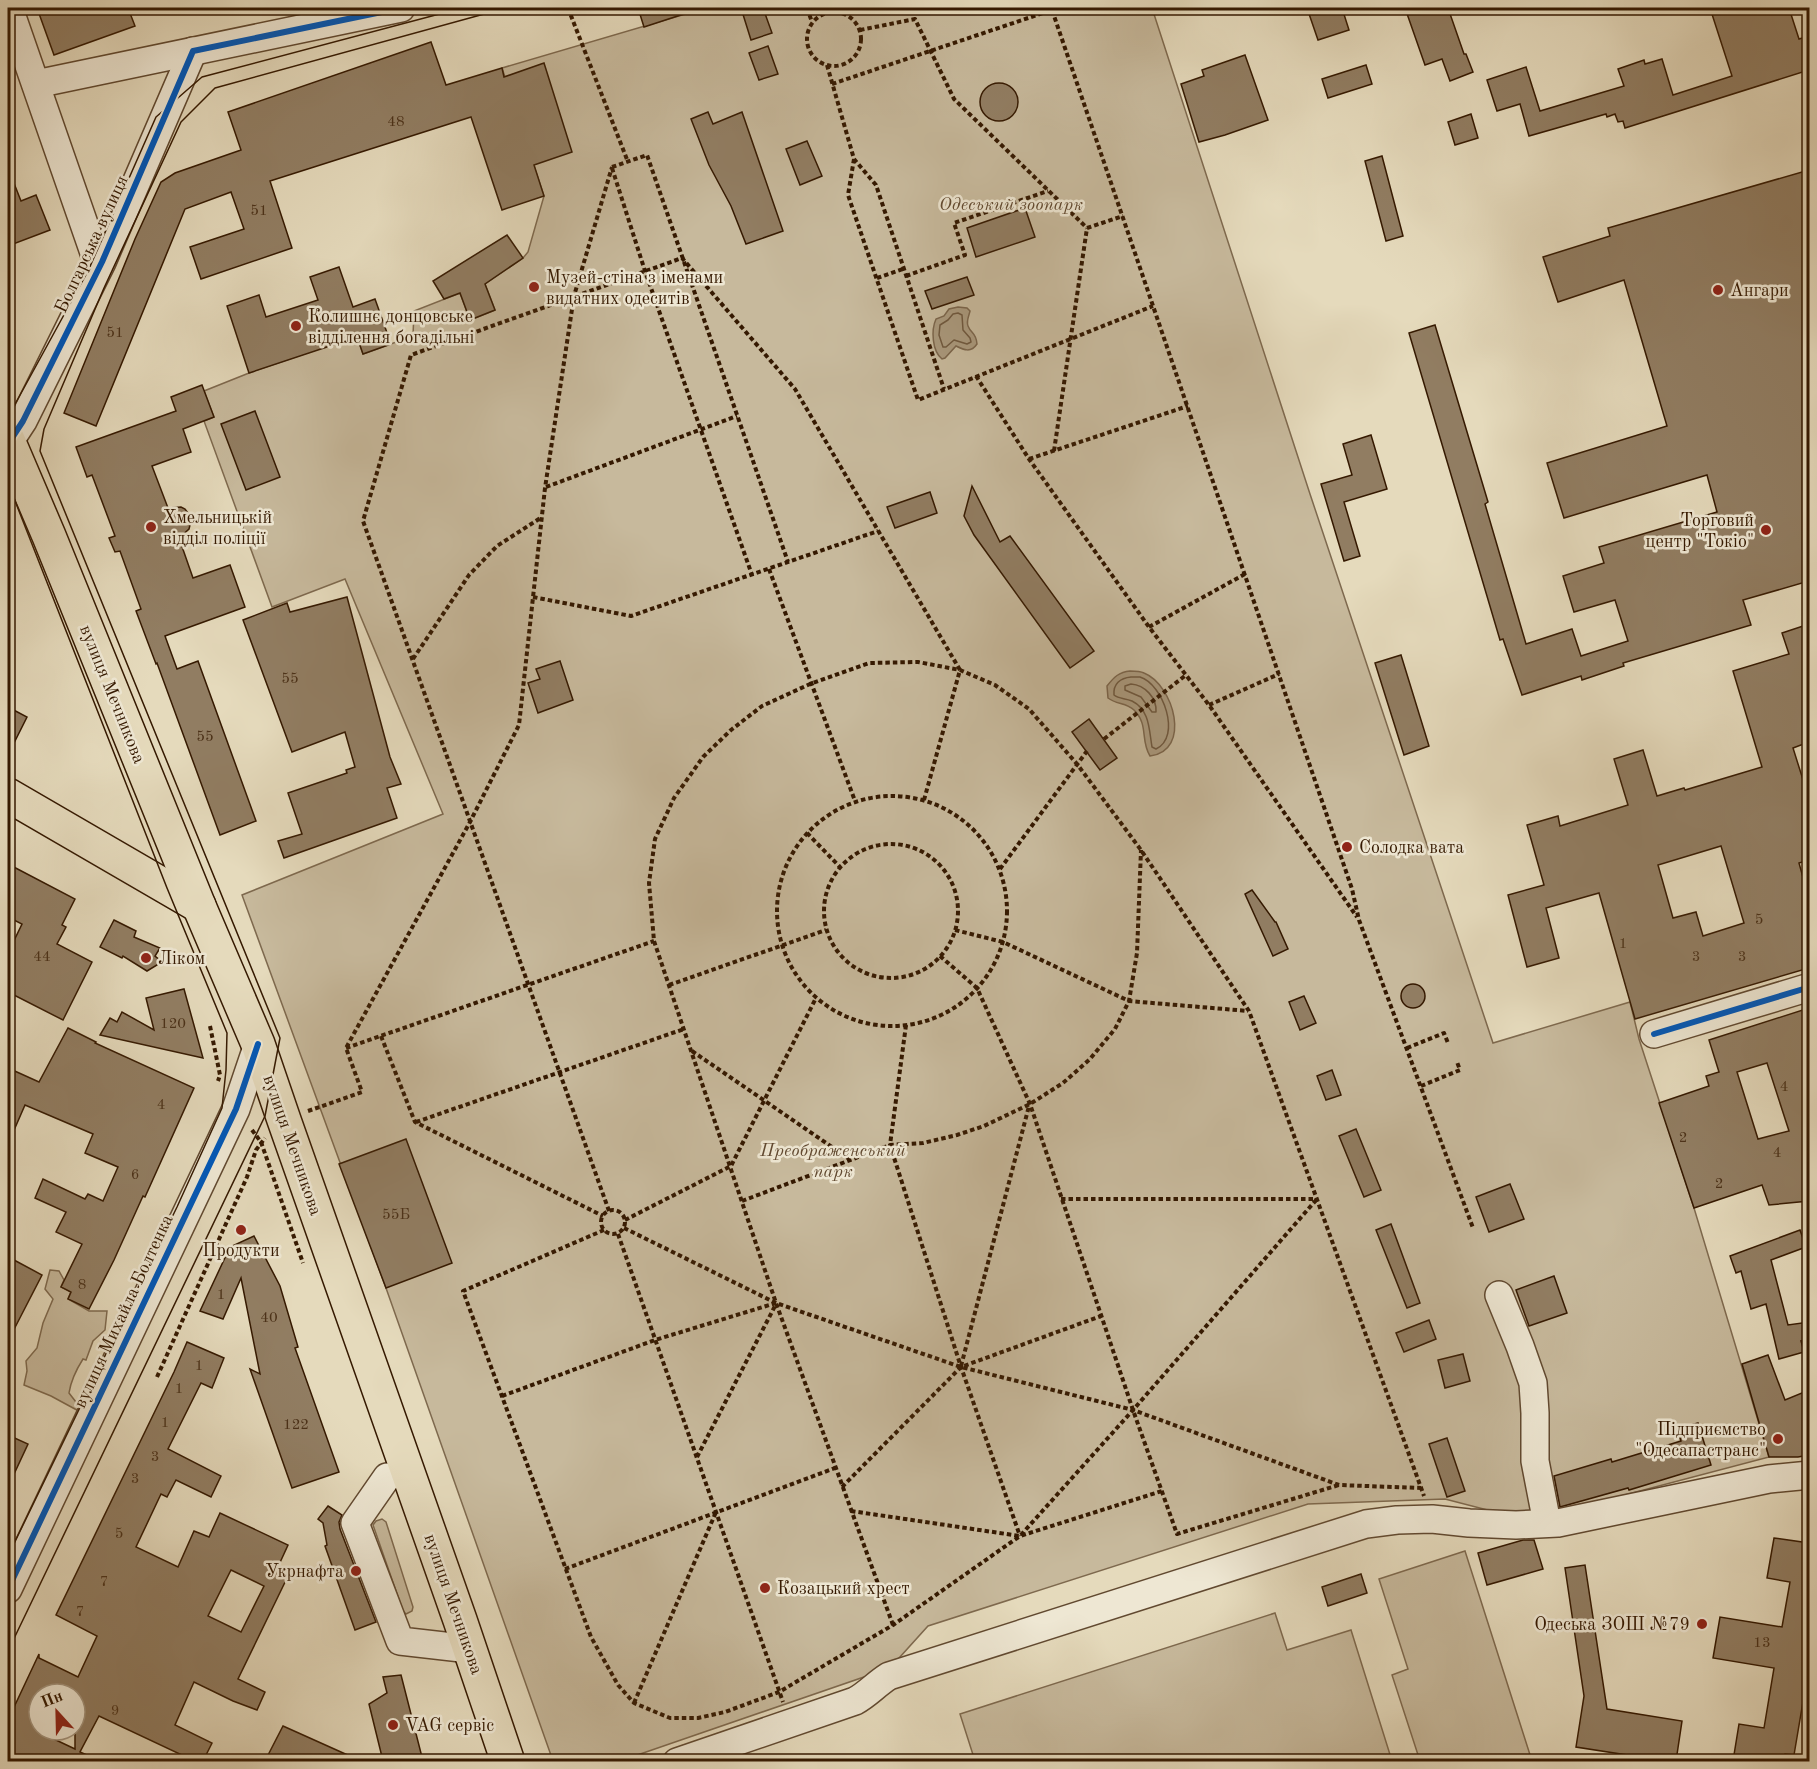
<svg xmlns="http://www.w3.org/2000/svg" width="1817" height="1769" font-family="'Old Standard TT',serif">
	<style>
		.green { fill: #c7b99c; stroke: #7e694e; stroke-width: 1.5 }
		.water { fill: #a9987c; stroke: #7b654b; stroke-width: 1.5 }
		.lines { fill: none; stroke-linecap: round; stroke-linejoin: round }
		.shore { stroke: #6f583e; stroke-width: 1.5 }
		.building { fill: #917d62; stroke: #351901; stroke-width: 1.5; fill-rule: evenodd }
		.minor-casing { stroke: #614930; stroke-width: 30 }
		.major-casing { stroke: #351901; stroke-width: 36 }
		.path { stroke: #351901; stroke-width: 4; stroke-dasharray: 4.5 3; stroke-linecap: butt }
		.minor { stroke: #eee7d3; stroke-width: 27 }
		.major { stroke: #e5dabc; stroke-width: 33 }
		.tram { stroke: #351901; stroke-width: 1.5 }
		.cycleway-casing { stroke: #eee7d3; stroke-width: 10 }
		.cycleway { stroke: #0057b8; stroke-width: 6 }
		.poi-dot { fill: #8f2418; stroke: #eee7d3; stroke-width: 2 }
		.labels { text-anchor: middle; stroke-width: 5; stroke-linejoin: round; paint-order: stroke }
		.number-label { font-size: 15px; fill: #4c3219 }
		.park-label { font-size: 18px; font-style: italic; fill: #614930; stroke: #eee7d3 }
		.street-label { font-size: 18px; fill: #351901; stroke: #eee7d3 }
		.poi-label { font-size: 18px; fill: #351901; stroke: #eee7d3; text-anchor: start }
	</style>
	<rect width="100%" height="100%" fill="#e5dabc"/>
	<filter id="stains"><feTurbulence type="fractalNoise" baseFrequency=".00333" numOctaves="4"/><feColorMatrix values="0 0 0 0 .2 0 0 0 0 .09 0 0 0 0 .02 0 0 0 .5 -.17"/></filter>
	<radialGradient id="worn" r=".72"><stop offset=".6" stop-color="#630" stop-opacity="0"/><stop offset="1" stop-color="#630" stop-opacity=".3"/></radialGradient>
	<!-- green -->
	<g class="green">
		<polygon points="706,8 1152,8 1310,494 1493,1043 1630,1002 1639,1039 1694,1208 1769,1457 1545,1516 1499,1513 1445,1499 1308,1504 928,1626 890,1668 620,1761 553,1761 386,1288 242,895 443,814 345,579 272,607 204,421 214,417 204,391 249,373 357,336 363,354 413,336 414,311 460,293 470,320 495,310 485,284 523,258 528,252 544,196 502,68"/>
		<path d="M50 1270 59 1271 64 1280 61 1287 71 1292 68 1299 89 1311H107L105 1330 93 1341 86 1360 83 1359C76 1370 71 1380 69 1393L86 1415 51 1396 24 1385 27 1371 26 1361 37 1348 43 1323 53 1299 45 1289Z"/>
		<polygon points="382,1519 386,1522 413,1607 412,1611 406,1614 403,1611 373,1525 376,1521"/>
		<polygon points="1465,1551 1532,1761 1420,1761 1392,1675 1408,1669 1379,1579"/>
		<polygon points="1275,1613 1287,1650 1351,1630 1392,1761 975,1761 960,1714"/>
	</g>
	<!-- water -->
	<g class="water">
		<path d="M958 307 967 308 970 311C969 316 966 321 968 326 971 334 976 332 977 344 971 353 964 350 956 346L945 358 942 359C932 351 931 330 936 319L944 316 949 309Z"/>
		<path d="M1130 671C1135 671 1140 671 1144 673 1174 685 1192 751 1150 756 1140 740 1149 725 1134 710 1126 702 1117 705 1108 698L1107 686C1114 677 1119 672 1130 671Z"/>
	</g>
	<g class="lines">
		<!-- shore -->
		<g class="shore">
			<polygon points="958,313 962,315 963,330 970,338 971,342 967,344 954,340 946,347 943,347 939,335 940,325 948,320 953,314"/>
			<path d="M1131 677C1131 677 1139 677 1140 677 1163 684 1182 737 1156 749L1152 747C1149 730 1150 710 1132 701 1125 698 1119 699 1114 695 1113 684 1120 678 1131 677Z"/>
			<path d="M1131 684C1145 685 1157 698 1156 712H1152L1141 697 1125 690V686Z"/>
		</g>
	</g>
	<!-- building -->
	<g class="building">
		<polygon points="37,8 128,8 135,26 54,55"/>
		<polygon points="638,8 692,8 693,11 644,27"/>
		<polygon points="741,8 763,8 772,33 751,40"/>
		<polygon points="1307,8 1342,8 1349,30 1318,40"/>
		<polygon points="1405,8 1448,8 1464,54 1466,54 1473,72 1450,81 1442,59 1425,65"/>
		<polygon points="1710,8 1789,8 1799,39 1809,36 1809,70 1625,128 1623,121 1618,122 1615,114 1607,117 1606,114 1529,136 1520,104 1497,111 1487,80 1526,67 1540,111 1624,86 1618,69 1644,60 1645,64 1662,59 1673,95 1732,76"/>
		<polygon points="431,42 446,85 502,68 504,77 544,63 572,152 534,165 544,196 502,210 471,117 270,181 292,248 201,279 190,247 244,229 231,192 185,209 96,426 64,413 135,239 161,182 175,173 241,150 228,112"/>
		<polygon points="768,46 778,74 759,80 749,53"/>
		<polygon points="1245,55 1268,120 1225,135 1199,142 1181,84 1204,76 1202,70"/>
		<polygon points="1366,65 1372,84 1328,98 1322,79"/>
		<circle cx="999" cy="102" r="19"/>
		<polygon points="708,112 713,124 742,112 783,231 746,244 731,206 709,165 691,119"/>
		<polygon points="1471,114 1478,138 1455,145 1448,122"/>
		<polygon points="807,141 822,176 800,185 786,149"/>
		<polygon points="1382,156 1403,236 1386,241 1365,161"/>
		<polygon points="8,168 21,201 36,195 50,230 8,246"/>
		<polygon points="1809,170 1809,581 1743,600 1751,625 1623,663 1624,666 1582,680 1581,676 1522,695 1503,639 1500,640 1409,333 1435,325 1488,502 1485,504 1526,644 1572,629 1581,656 1628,641 1615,600 1574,612 1563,576 1604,563 1599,547 1717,512 1707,475 1564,518 1547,463 1667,426 1624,280 1558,302 1543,257 1610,236 1608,228"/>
		<polygon points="1025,208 1035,237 976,257 967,228"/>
		<polygon points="507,235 523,258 485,284 495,310 470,320 460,293 444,299 433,281"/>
		<polygon points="339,267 353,307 375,299 391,344 363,354 357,337 249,373 227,306 259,295 266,317 318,300 310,277"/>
		<polygon points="967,277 974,295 932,309 925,291"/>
		<polygon points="202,385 214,417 183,429 191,452 152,466 168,508 181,507 185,509 191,517 191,521 189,529 179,538 193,578 230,565 245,607 165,636 177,669 198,661 256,821 220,835 157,663 156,664 136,611 141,609 120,551 115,552 109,538 115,536 92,475 87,477 76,447 176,411 171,397"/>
		<polygon points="255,411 280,477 246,490 221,424"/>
		<polygon points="1371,435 1387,489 1344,502 1360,556 1344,561 1321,484 1352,475 1343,444"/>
		<polygon points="972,486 1000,542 1010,536 1094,651 1070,668 974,535 964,516"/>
		<polygon points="930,492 937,513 895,528 887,507"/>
		<polygon points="347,597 390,757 401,784 387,788 397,818 284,858 278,841 302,834 288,793 347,773 346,770 355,767 345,732 292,752 243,620 287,603 290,612"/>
		<path d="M1809 624V742L1793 748 1804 783 1809 782V860L1799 863 1809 899V968L1635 1019 1599 893 1546 908 1559 958 1527 967 1508 895 1544 885 1527 825 1558 816 1560 826 1628 805 1614 759 1643 750 1657 796 1684 788 1685 790 1762 767 1733 671 1789 654 1782 633ZM1721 846 1744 923 1703 936 1696 912 1673 918 1658 865Z"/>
		<polygon points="1401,655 1429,746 1404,755 1375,663"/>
		<polygon points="560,661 573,700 538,713 528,683 540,679 536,669"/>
		<polygon points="8,707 27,717 8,755"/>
		<polygon points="1089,719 1117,758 1100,770 1072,732"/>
		<polygon points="8,864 75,899 62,925 66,927 57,944 92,962 63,1020 8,992 8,953 22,924 8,917"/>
		<polygon points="1252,890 1275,922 1276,922 1288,949 1273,956 1245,894"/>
		<polygon points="114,920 136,931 134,937 160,948 155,956 162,962 147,971 123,956 122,958 100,947"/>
		<circle cx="1413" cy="996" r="12"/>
		<polygon points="184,989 203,1058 100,1035 110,1018 117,1022 122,1012 154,1030 146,998"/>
		<polygon points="1304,996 1316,1023 1300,1030 1289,1002"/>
		<path d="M1809 1008V1043L1805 1044 1809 1058V1201L1769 1205 1762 1185 1694 1208 1659 1103 1709 1086 1706 1076 1719 1072 1709 1040ZM1767 1063 1789 1131 1758 1139 1737 1072Z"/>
		<polygon points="68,1028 96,1042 95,1043 194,1088 145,1197 143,1196 114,1260 89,1309 68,1299 71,1292 61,1287 82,1244 56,1232 66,1212 35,1198 43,1179 85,1199 88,1194 103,1201 118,1167 85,1153 93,1134 25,1105 8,1144 8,1068 39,1082"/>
		<polygon points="1332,1070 1341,1095 1326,1100 1317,1076"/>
		<polygon points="1356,1129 1381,1190 1364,1197 1339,1136"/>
		<polygon points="406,1139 452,1263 386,1288 339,1164"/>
		<polygon points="1510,1184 1524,1219 1489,1232 1476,1197"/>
		<polygon points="1391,1224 1420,1303 1407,1308 1376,1230"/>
		<polygon points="1800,1230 1806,1247 1771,1260 1788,1325 1809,1322 1809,1340 1801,1341 1804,1352 1779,1359 1766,1304 1751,1309 1741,1271 1736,1273 1730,1256"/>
		<polygon points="254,1236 280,1286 298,1347 295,1348 339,1472 292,1488 250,1369 260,1374 241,1278 223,1319 200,1311 230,1247"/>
		<polygon points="14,1260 42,1275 8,1341 8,1272"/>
		<polygon points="1554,1276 1567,1313 1529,1326 1516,1290"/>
		<polygon points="1429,1320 1436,1339 1404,1352 1396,1333"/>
		<path d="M187 1342 224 1358 212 1388 201 1383 168 1449 221 1476 211 1497 176 1480 167 1497 161 1494 136 1547 178 1567 194 1531 209 1537 220 1513 288 1545 277 1569 289 1574 238 1679 265 1692 257 1710 233 1701 194 1682 175 1725 212 1743 203 1761H178L182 1755 99 1716 80 1752 100 1761H8V1720L39 1654V1658L78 1677 97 1636 56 1615 174 1372ZM231 1570 264 1586 241 1632 208 1616ZM39 1694H75V1749L39 1732Z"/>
		<polygon points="1463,1354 1470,1381 1445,1388 1438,1360"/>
		<polygon points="1768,1355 1785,1400 1809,1390 1809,1455 1798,1457 1769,1457 1742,1364"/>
		<polygon points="1698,1423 1711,1465 1629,1490 1628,1488 1560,1507 1554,1476 1611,1459 1612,1462 1681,1441 1677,1429"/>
		<polygon points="8,1435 28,1444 8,1487"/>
		<polygon points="1447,1438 1465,1491 1447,1497 1429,1444"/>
		<polygon points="328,1506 342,1515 339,1522 340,1529 376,1622 355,1630 325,1546 327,1545 323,1523 318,1519"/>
		<polygon points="1774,1538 1809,1543 1809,1666 1794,1755 1785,1754 1783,1761 1733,1761 1739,1724 1764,1728 1774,1668 1713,1658 1720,1617 1782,1627 1790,1582 1767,1578"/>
		<polygon points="1523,1540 1534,1540 1543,1569 1487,1585 1478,1553"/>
		<polygon points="1585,1565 1607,1709 1682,1721 1676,1761 1666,1761 1576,1747 1584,1696 1565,1568"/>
		<polygon points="1361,1574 1367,1593 1328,1606 1322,1587"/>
		<polygon points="401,1675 423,1761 383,1761 369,1704 387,1693 383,1677"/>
		<polygon points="283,1726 361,1761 265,1761"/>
	</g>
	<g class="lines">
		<defs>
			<g id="minor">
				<polyline points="9,8 99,267"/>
				<polyline points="36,84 401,8"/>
				<polyline points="8,444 23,421 102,262 193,51"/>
				<polyline points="1654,1034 1810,987"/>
				<polyline points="1499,1295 1520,1346 1533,1383 1535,1413 1535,1461 1547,1523"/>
				<polyline points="387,1477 355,1523 400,1641 470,1649"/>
				<polyline points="8,1589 236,1109 258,1044"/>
				<path d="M677 1762 855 1701C868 1694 876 1684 889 1676L1366 1524 1397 1520 1432 1519 1469 1523 1516 1525 1558 1523 1769 1479 1810 1475"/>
			</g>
			<g id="major">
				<polyline points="8,440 49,536 199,906 258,1044 284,1120 460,1620 508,1762"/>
				<polyline points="8,795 199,906"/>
			</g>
		</defs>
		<!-- minor casing -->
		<use href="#minor" class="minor-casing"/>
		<!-- major casing -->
		<use href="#major" class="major-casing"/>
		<!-- path -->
		<g class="path">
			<polyline points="568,8 628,162"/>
			<polyline points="807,8 812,22"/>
			<circle cx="834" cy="39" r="27"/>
			<polyline points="860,30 915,19 954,99 1087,228"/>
			<polyline points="827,65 854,159 876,185 944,389"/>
			<polyline points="832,84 1052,10 1352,889 1359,920 1473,1228"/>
			<polyline points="854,159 848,195 918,400 1153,306"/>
			<polyline points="612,167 647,155 788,562"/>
			<polyline points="612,168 645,271 752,575"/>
			<polyline points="1087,228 1123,216"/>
			<polyline points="906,276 965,255 954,223 1048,191"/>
			<polyline points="877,278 903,269"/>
			<polyline points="976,376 1029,459 1149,627 1209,705 1357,917"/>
			<polyline points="1054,451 1087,228"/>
			<polyline points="1029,459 1188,406"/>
			<polyline points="546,487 737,416"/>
			<polyline points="769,569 855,801"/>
			<polyline points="533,597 631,616 878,531"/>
			<polyline points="1149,627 1245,574"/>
			<polyline points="413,659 469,575 497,546 542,517"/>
			<polyline points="1209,705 1279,674"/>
			<polyline points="1104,739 1186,675"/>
			<circle cx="892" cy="911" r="115"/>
			<polyline points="807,833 840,867"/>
			<circle cx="891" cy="911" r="67"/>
			<polyline points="1000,869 1087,751"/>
			<polyline points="955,930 1003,942 1129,1001 1248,1011"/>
			<polyline points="940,956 977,988 1030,1104 1133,1410 1177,1534 1339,1485"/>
			<polyline points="669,985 826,930"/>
			<polyline points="906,1025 890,1145 961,1367 1020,1536"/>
			<polyline points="210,1026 220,1075 218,1081"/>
			<polyline points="381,1036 415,1122 603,1216"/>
			<polyline points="346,1048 654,941"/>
			<polyline points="1407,1048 1444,1033 1448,1043"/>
			<polyline points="692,1051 851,1160"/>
			<polyline points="1421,1086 1460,1070 1457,1062"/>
			<polyline points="308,1111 362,1092 346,1048 470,822 519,725 545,488 574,296 612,167"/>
			<polyline points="416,1122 684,1029"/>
			<polyline points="252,1130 261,1142 303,1263"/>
			<polyline points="1061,1199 1316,1199"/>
			<polyline points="742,1201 890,1145 923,1143 957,1135 984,1126 1030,1104 1063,1083 1090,1059 1115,1029 1129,1001 1137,953 1141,850"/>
			<circle cx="613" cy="1222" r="12"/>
			<polyline points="609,1211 363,521 411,355 682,258 795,389 960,670 924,800"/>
			<polyline points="625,1220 731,1166 816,998"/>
			<polyline points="624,1228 776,1303 961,1367 1133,1410 1339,1485 1421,1488"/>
			<polyline points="604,1230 463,1291 591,1637 618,1685 634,1703 670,1718 698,1718 725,1712 779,1692 893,1625 1020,1536 1133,1410 1317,1199"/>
			<polyline points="618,1234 783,1702"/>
			<polyline points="961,1366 1029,1106"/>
			<polyline points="157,1377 247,1177 256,1150 265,1138"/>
			<polyline points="502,1396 655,1340 776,1303"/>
			<polyline points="697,1457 776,1304"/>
			<polyline points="842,1487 961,1367 1101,1316"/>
			<polyline points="851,1511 1020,1536 1162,1491"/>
			<polyline points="565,1569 835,1468"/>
			<polyline points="893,1625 776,1303 654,941 649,883 655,839 674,798 703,757 731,730 762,706 810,684 869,663 918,662 960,670 995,685 1029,709 1077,764 1141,850 1249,1011 1424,1496"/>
			<polyline points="634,1703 716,1512"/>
		</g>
		<!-- minor -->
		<use href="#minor" class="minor"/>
		<!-- major -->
		<use href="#major" class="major"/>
		<!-- tram -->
		<g class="tram">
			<polyline points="8,417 88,271 156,117 202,77 462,8"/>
			<polyline points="8,483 167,888 227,1033 226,1070 222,1108 177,1207 8,1556"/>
			<polyline points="8,1651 265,1116 280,1038 40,451 44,429 104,288 181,122 215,88 506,8"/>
		</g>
		<defs>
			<g id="cycleway">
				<polyline points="8,444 23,421 102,262 193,51 401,8"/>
				<polyline points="1654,1034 1810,987"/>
				<polyline points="8,1589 236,1109 258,1044"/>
			</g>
		</defs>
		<!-- cycleway casing -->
		<use href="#cycleway" class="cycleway-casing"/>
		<!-- cycleway -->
		<use href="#cycleway" class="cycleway"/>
	</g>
	<!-- markers -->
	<g class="poi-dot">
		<circle cx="534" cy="287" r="6"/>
		<circle cx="1718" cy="290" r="6"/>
		<circle cx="296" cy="326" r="6"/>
		<circle cx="151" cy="527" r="6"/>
		<circle cx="1766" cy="530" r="6"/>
		<circle cx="1347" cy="847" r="6"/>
		<circle cx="146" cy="958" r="6"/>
		<circle cx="241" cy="1230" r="6"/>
		<circle cx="1778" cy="1439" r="6"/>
		<circle cx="356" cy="1571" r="6"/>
		<circle cx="765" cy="1588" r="6"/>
		<circle cx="1702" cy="1624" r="6"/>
		<circle cx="393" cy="1725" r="6"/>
	</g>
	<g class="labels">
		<!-- number labels -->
		<g class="number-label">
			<text x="396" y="126">48</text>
			<text x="259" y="215">51</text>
			<text x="115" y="337">51</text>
			<text x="290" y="683">55</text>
			<text x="205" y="741">55</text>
			<text x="1759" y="924">5</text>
			<text x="1623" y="948">1</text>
			<text x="42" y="961">44</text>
			<text x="1696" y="961">3</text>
			<text x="1742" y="961">3</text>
			<text x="173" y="1028">120</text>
			<text x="1784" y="1091">4</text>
			<text x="161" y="1109">4</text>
			<text x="1683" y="1142">2</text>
			<text x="1777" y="1157">4</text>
			<text x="135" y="1179">6</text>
			<text x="1719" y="1188">2</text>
			<text x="396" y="1219">55Б</text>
			<text x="82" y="1289">8</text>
			<text x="221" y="1299">1</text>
			<text x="269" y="1322">40</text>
			<text x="199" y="1370">1</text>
			<text x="179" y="1393">1</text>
			<text x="165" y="1427">1</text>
			<text x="296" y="1429">122</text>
			<text x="155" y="1461">3</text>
			<text x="135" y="1483">3</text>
			<text x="119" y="1538">5</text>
			<text x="104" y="1586">7</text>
			<text x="80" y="1616">7</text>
			<text x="1762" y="1647">13</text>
			<text x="115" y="1715">9</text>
		</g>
		<!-- park labels -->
		<g class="park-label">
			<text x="1011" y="210">Одеський зоопарк</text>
			<text x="833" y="1156">Преображенський<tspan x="833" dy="21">парк</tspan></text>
		</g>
		<!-- street labels -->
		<g class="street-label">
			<text transform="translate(91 244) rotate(-65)" y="6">Болгарська вулиця</text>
			<text transform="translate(113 694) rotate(68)" y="6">вулиця Мечникова</text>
			<text transform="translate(293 1145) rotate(71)" y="6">вулиця Мечникова</text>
			<text transform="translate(123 1311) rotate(-65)" y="6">вулиця Михайла Болтенка</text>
			<text transform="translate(454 1604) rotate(71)" y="6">вулиця Мечникова</text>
		</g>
		<!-- poi labels -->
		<g class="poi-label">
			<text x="546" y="283">Музей-стіна з іменами<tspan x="546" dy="21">видатних одеситів</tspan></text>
			<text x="1730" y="296">Ангари</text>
			<text x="308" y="322">Колишнє донцовське<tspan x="308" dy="21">відділення богадільні</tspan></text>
			<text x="163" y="523">Хмельницькій<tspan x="163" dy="21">відділ поліції</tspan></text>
			<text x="1754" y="526" text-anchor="end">Торговий<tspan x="1754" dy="21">центр "Токіо"</tspan></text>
			<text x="1359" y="853">Солодка вата</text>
			<text x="158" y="964">Ліком</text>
			<text x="241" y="1256" text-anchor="middle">Продукти</text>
			<text x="1766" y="1435" text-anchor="end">Підприємство<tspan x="1766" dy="21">"Одесапастранс"</tspan></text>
			<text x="344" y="1577" text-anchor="end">Укрнафта</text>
			<text x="777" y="1594">Козацький хрест</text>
			<text x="1690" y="1630" text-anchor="end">Одеська ЗОШ №79</text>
			<text x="405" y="1731">VAG сервіс</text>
		</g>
	</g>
	<!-- margin -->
	<rect width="1817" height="1769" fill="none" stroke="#e5dabc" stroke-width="30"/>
	<rect x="9" y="9" width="1799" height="1751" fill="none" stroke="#351901" stroke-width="3"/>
	<rect x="15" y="15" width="1787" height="1739" fill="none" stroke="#351901" stroke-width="1.5"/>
	<!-- north arrow -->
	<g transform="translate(57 1712) rotate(338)"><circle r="28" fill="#eee7d3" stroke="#a4957f" stroke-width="1.5"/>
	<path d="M0-4.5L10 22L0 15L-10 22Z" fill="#8f2418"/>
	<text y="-9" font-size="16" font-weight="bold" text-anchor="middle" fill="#351901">Пн</text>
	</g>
	<rect width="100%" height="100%" filter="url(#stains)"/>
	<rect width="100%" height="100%" fill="url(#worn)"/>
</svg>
